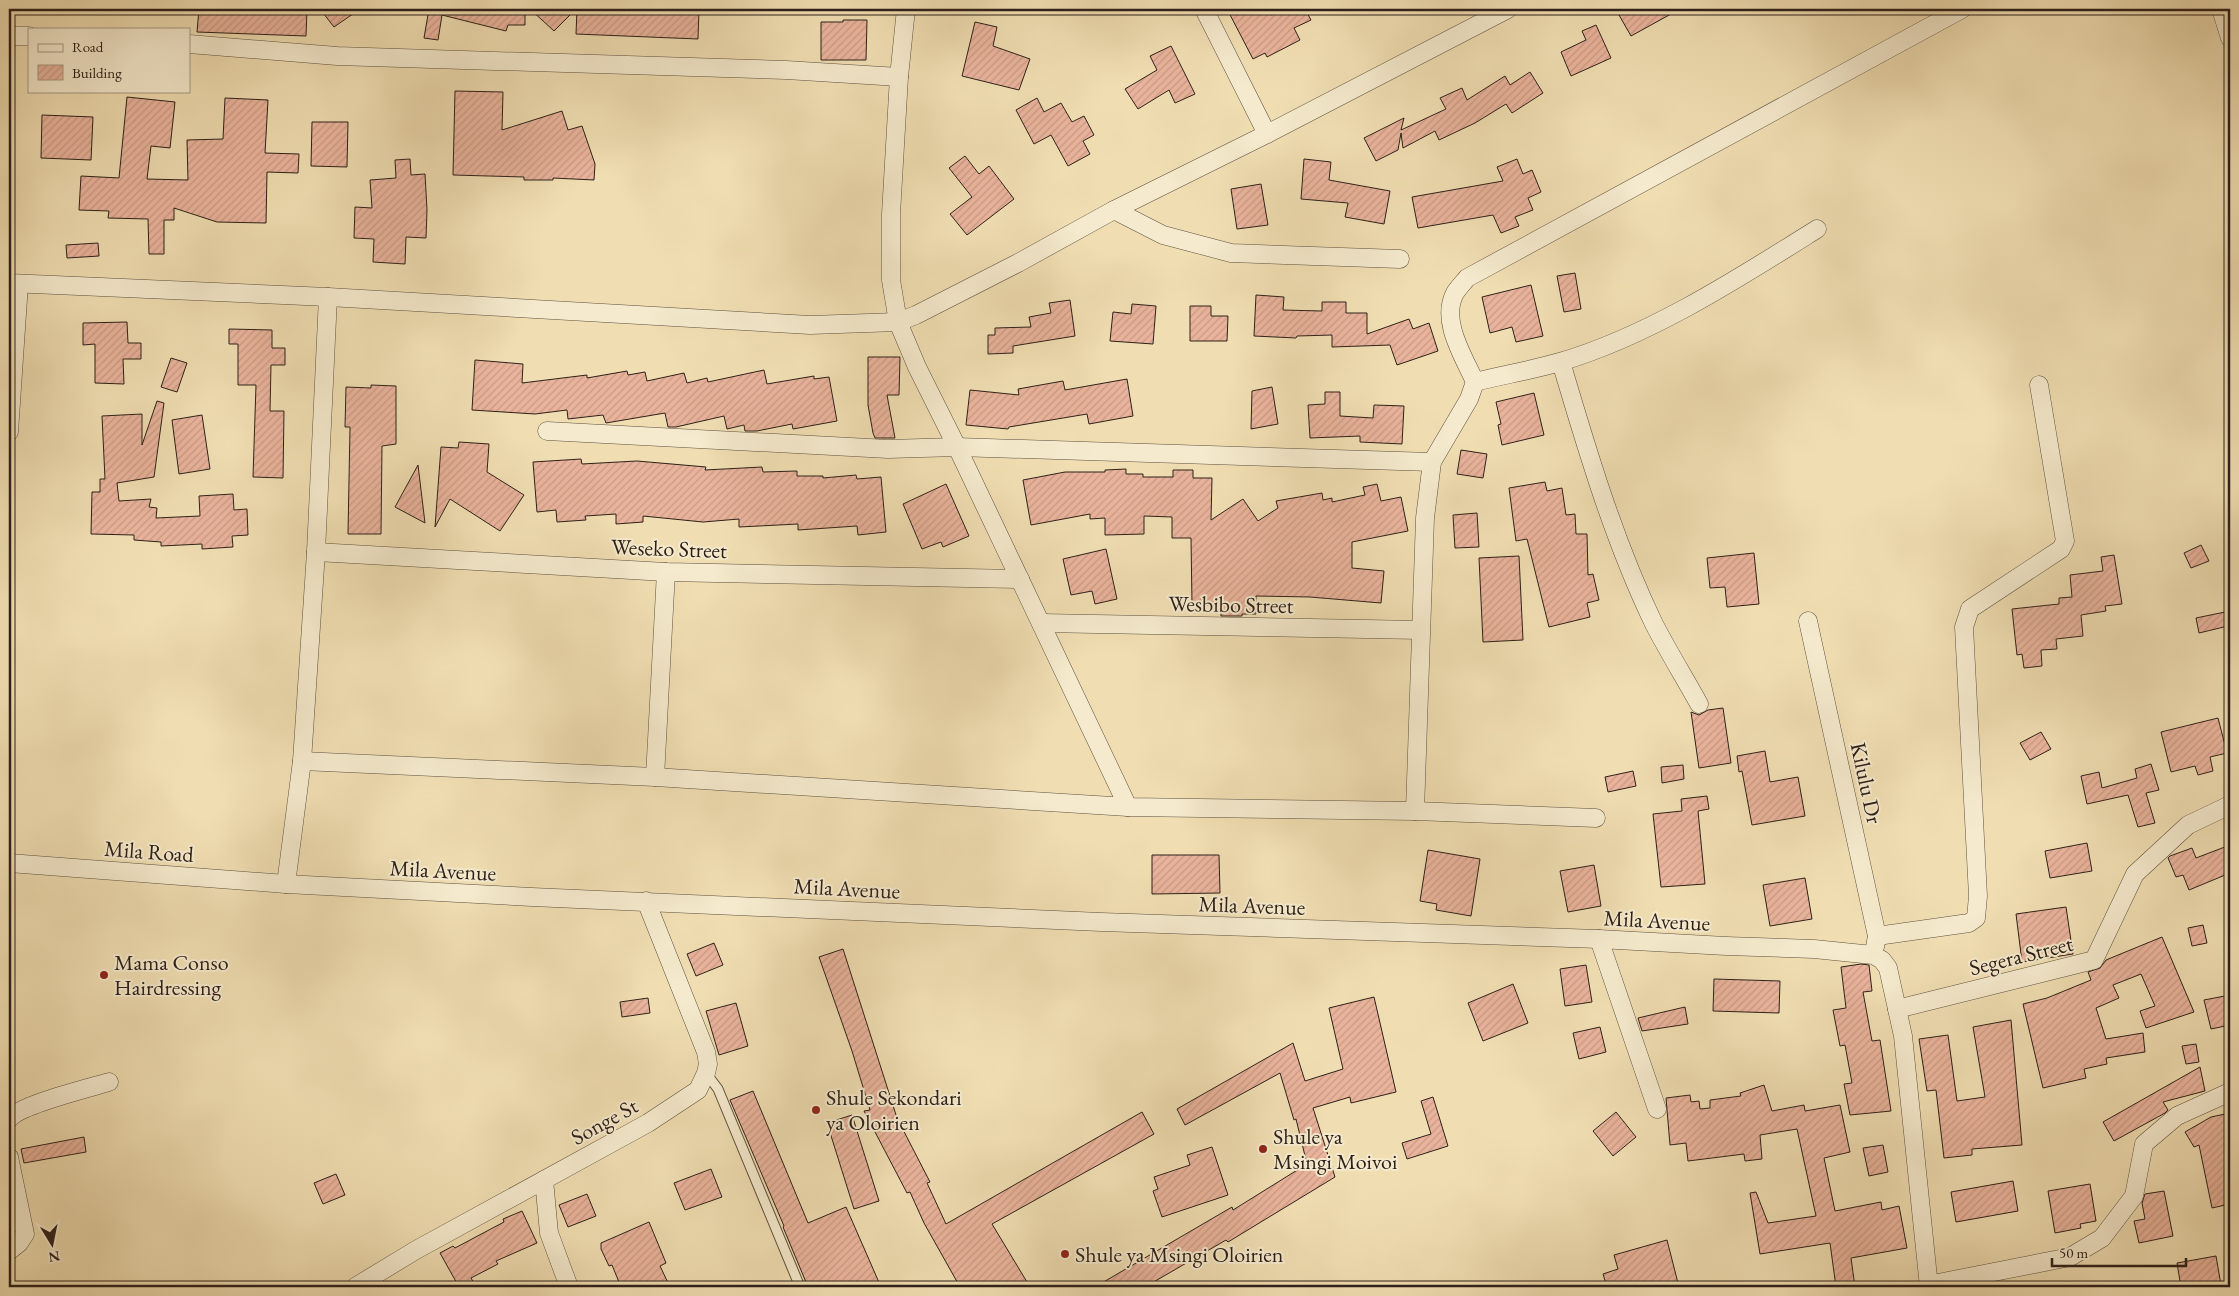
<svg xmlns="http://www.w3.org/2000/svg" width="2239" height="1296" font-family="'EB Garamond',serif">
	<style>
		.building { fill: url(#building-hatch); stroke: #2d2019 }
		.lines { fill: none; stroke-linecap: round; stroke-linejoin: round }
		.service-casing { stroke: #5e503f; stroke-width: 11 }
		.minor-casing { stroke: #5e503f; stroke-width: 19 }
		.service { stroke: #f5eacd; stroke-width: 9 }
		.minor { stroke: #f5eacd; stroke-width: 18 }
		.poi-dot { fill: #8f2418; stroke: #f5eacd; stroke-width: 2 }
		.labels { text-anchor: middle; stroke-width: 4; stroke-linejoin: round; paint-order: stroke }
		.street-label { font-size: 22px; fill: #2d2019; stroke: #f5eacd }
		.poi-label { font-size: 22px; fill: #2d2019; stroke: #f5eacd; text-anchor: start }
	</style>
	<defs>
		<pattern id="building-hatch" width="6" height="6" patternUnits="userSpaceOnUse" patternTransform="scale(1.25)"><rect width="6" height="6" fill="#eab49c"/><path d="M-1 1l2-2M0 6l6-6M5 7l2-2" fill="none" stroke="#c99a86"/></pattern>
	</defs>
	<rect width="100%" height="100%" fill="#f0deb2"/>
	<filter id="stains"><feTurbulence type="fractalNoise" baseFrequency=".004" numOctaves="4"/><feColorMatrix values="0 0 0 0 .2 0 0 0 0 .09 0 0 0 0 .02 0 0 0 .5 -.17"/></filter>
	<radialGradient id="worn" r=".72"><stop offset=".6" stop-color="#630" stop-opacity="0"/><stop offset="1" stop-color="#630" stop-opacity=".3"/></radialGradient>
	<!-- building -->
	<g class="building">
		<polygon points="199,9 307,9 306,36 197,32"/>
		<polygon points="320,9 360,9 334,27"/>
		<polygon points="429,9 525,9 525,25 508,25 506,31 442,15 438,40 424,38"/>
		<polygon points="530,9 576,9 554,31"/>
		<polygon points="577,9 699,9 698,39 576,34"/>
		<polygon points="1227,9 1268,9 1271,15 1283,9 1305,9 1311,20 1294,28 1300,40 1267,57 1265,53 1253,59"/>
		<polygon points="1630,9 1680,9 1631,36 1619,15"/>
		<polygon points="843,20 867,20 866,60 821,60 821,22 843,22"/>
		<polygon points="975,22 997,27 993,46 1030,59 1019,90 962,76"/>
		<polygon points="1596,25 1611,58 1571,76 1561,52 1586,40 1582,31"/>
		<polygon points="1171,46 1195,94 1175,103 1169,90 1138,109 1125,89 1157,70 1150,56"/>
		<polygon points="1530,72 1543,93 1512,113 1506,104 1475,123 1439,140 1435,131 1403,148 1401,133 1398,150 1376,161 1364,138 1404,118 1401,130 1446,109 1440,98 1462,88 1467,100 1505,76 1510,85"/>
		<polygon points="455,91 503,92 502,130 562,111 568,130 582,126 595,164 594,180 553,178 553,180 524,180 524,177 453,175"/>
		<polygon points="127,97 175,102 170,148 151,146 147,179 188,180 187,140 223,139 225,98 268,100 265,153 299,154 298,173 267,172 266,223 217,222 174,208 174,220 164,220 164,254 149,254 148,219 108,218 109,211 79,210 81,176 119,178"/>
		<polygon points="1037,98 1044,112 1061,103 1072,122 1084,116 1094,135 1083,141 1090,154 1068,166 1051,135 1034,144 1016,110"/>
		<polygon points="42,115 93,117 91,160 41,158"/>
		<polygon points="312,122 348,122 347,167 311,166"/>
		<polygon points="965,156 979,174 989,166 1014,199 967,235 950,214 972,197 949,168"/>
		<polygon points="410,159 411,175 425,174 427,210 426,238 406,237 405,264 373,262 374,239 354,238 355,207 372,208 370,180 396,178 395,160"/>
		<polygon points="1304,159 1331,162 1329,180 1390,191 1384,224 1345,217 1348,203 1301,199"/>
		<polygon points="1517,159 1523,174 1532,170 1541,192 1528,198 1533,210 1515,217 1519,226 1501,233 1493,215 1418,228 1412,197 1503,181 1497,167"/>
		<polygon points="1261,184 1268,225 1237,229 1231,189"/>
		<polygon points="98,243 99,256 67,258 66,245"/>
		<polygon points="1575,273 1581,309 1564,312 1557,276"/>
		<polygon points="1531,285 1543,336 1516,342 1512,327 1490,333 1482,297"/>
		<polygon points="1256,295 1284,297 1283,310 1322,311 1322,302 1346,302 1346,313 1367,313 1367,334 1409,319 1413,329 1429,323 1438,351 1397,365 1390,345 1332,347 1332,335 1297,336 1296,338 1254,336"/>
		<polygon points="1070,300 1075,336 1013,346 1013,353 988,354 988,335 995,335 995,328 1031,327 1029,317 1051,313 1049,303"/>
		<polygon points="1132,304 1156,306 1153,344 1110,341 1113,312 1131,314"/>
		<polygon points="1190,306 1211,306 1211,316 1228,316 1227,341 1190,341"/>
		<polygon points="127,322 128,343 141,343 141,359 123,359 124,384 95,383 95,344 83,345 83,323"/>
		<polygon points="229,329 272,330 272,348 285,348 285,365 271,365 270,411 284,411 283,478 253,477 256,385 238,385 238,344 229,344"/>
		<polygon points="868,357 900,357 899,395 887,395 895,438 875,438 873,433 868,405"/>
		<polygon points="171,358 187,363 177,392 161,387"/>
		<polygon points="475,360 523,364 522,383 587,375 587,378 627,371 628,375 645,372 647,381 684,373 687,383 707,378 708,382 764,370 767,384 814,376 814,379 829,377 837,421 793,429 792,424 757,431 745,431 744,425 727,429 724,416 676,427 668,427 665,413 606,423 603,415 568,419 567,410 535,414 472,410"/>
		<polygon points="1127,379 1133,416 1089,424 1087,414 1009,427 1008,429 966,425 970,390 1019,395 1018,389 1063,381 1065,390"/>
		<polygon points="371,385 396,386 396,444 382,446 381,534 348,534 350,427 345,427 346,387 371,388"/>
		<polygon points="1272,387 1278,424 1251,429 1252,391"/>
		<polygon points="1325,392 1340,392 1340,416 1373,418 1374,405 1404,406 1402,444 1360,442 1360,436 1310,438 1308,405 1325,404"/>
		<polygon points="1534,393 1544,435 1502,445 1498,425 1501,424 1496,402"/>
		<polygon points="157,401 164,403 154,477 117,483 119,501 151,499 149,507 157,508 156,518 200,516 199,496 233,494 234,510 247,509 248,535 232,536 233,547 202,549 202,544 161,546 161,542 134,540 134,535 91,534 92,492 100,492 100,479 105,479 102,416 142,414 142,445"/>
		<polygon points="202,415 210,469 179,474 172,420"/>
		<polygon points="459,442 489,444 487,472 524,495 500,531 450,499 435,527 441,447 458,448"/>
		<polygon points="1461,450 1487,454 1483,478 1457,474"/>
		<polygon points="581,459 582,464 637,461 706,467 705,470 762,467 763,472 797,471 797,476 823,476 823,478 856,475 857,479 881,477 886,532 858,535 857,526 798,530 798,524 739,527 739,519 703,522 643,516 643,522 616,524 616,514 585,516 586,520 557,522 556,510 537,512 533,462"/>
		<polygon points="418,465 425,523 395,507"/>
		<polygon points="1126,469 1126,474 1143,474 1143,477 1173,477 1173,470 1193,470 1193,478 1212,478 1211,520 1243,499 1258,521 1278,508 1276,501 1322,493 1323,500 1332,498 1332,502 1365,495 1363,487 1377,484 1381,501 1401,497 1408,531 1352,542 1352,568 1384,571 1381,603 1310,597 1256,596 1256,614 1242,614 1242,616 1221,616 1221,605 1192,605 1191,538 1172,538 1172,517 1144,516 1144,534 1105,535 1105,518 1090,519 1090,514 1031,525 1023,480 1065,472 1105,472 1105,470"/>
		<polygon points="1545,482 1547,491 1562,488 1566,515 1575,514 1576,534 1587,534 1588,575 1593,574 1599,600 1587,603 1590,617 1549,627 1527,539 1516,541 1509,488"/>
		<polygon points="946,484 969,536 943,547 941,542 922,549 903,504"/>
		<polygon points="1477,513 1479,547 1455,548 1453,515"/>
		<polygon points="2201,545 2209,561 2191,568 2184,553"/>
		<polygon points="1106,549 1117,599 1095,604 1092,591 1071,595 1063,559"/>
		<polygon points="1754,553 1759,604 1727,607 1725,587 1710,588 1707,558"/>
		<polygon points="2114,555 2122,604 2105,606 2106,611 2081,615 2083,636 2056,639 2057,649 2041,650 2042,666 2024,668 2022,654 2017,655 2012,609 2059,604 2059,598 2072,597 2070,575 2103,571 2101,557"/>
		<polygon points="1519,556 1523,640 1483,642 1479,558"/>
		<polygon points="2225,612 2228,626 2199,633 2196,618"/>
		<polygon points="1723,708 1731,763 1699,768 1691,712 1699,715 1708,710"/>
		<polygon points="2218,718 2227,753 2210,757 2213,771 2198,775 2195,766 2171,772 2161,732"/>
		<polygon points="2041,732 2051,749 2030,760 2020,743"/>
		<polygon points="1765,751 1770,782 1798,777 1805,816 1752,825 1742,771 1739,772 1737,756"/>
		<polygon points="2151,764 2159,790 2146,793 2155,823 2138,827 2128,795 2087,804 2081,776 2099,772 2102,788 2137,778 2135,769"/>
		<polygon points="1683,765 1684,779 1662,783 1661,767"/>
		<polygon points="1633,771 1636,786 1608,792 1605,777"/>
		<polygon points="1707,796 1709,809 1698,811 1705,884 1661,887 1653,814 1682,811 1681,799"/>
		<polygon points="2087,843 2092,871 2050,878 2045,851"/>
		<polygon points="2230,845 2230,873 2189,890 2183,875 2176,877 2168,858 2170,856 2192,848 2196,858"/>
		<polygon points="1428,850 1480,859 1471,916 1436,910 1437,904 1420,901"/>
		<polygon points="1152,855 1219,855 1220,893 1152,894"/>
		<polygon points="1594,865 1601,906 1568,912 1560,871"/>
		<polygon points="1805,878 1812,919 1770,926 1763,885"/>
		<polygon points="2066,907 2073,954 2022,962 2016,914"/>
		<polygon points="2203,925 2207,943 2192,946 2188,928"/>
		<polygon points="2162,937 2194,1012 2146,1028 2140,1011 2155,1006 2141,974 2113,985 2119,998 2096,1008 2106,1039 2143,1033 2145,1052 2106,1058 2107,1064 2084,1069 2086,1078 2043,1088 2023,1004 2047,998 2091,980 2088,972 2100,968 2106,960"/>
		<polygon points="714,943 723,965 696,976 687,954"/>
		<polygon points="843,949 897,1118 930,1182 927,1183 946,1224 1142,1112 1154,1134 992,1224 1030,1287 960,1287 924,1223 910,1192 907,1193 864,1111 870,1110 852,1051 819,957"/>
		<polygon points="1861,964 1869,965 1872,991 1863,992 1872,1041 1880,1040 1891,1111 1850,1115 1844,1084 1852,1083 1845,1045 1840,1046 1833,1010 1846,1008 1841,967"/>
		<polygon points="1586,965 1592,1002 1565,1006 1560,969"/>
		<polygon points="1714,979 1780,981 1779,1013 1713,1011"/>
		<polygon points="1513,984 1528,1023 1483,1041 1468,1003"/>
		<polygon points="2230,995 2230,1025 2211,1029 2204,1000"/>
		<polygon points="1374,997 1396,1092 1351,1103 1350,1097 1313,1108 1335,1177 1228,1242 1226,1240 1145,1287 1095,1287 1232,1207 1233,1210 1307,1164 1296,1119 1294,1120 1280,1073 1185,1125 1177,1109 1293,1043 1305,1081 1343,1069 1329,1008"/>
		<polygon points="648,998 650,1013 622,1017 620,1002"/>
		<polygon points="736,1003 748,1046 719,1055 706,1011"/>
		<polygon points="1685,1007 1688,1024 1642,1031 1638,1018"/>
		<polygon points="2011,1020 2022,1145 1972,1149 1972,1155 1944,1158 1936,1090 1927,1091 1919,1039 1948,1035 1957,1101 1985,1097 1973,1027"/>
		<polygon points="1600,1027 1606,1052 1579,1059 1573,1033"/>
		<polygon points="2196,1044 2199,1062 2186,1064 2182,1046"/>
		<polygon points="2200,1067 2205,1091 2163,1102 2168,1110 2165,1113 2114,1141 2103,1122"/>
		<polygon points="1764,1085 1772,1111 1804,1105 1805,1111 1840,1105 1850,1152 1824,1158 1835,1211 1881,1202 1882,1210 1899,1206 1907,1248 1851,1258 1855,1287 1836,1287 1830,1243 1760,1254 1750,1193 1756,1192 1768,1223 1816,1216 1797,1129 1760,1135 1762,1159 1745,1161 1744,1154 1688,1161 1686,1143 1670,1145 1666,1098 1690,1095 1691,1102 1699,1101 1700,1109 1710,1108 1710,1100 1741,1096 1740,1093"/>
		<polygon points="753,1091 808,1223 846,1207 881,1287 808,1287 783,1227 784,1226 730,1100"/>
		<polygon points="1433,1097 1448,1146 1407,1159 1402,1143 1431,1134 1421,1101"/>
		<polygon points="1616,1112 1636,1137 1613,1156 1593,1131"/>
		<polygon points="2230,1113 2230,1204 2212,1208 2199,1145 2194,1147 2185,1132 2211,1117"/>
		<polygon points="852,1115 879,1201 854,1209 827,1123"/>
		<polygon points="84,1137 86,1152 24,1163 21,1149"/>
		<polygon points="1883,1145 1888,1172 1869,1176 1863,1148"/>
		<polygon points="1212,1147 1228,1195 1162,1217 1153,1191 1158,1189 1154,1177 1190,1165 1187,1155"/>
		<polygon points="711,1169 722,1197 685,1210 674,1183"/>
		<polygon points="336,1174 345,1195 323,1204 314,1183"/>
		<polygon points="2013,1181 2018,1211 1956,1222 1951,1192"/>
		<polygon points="2090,1184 2096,1221 2080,1224 2081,1228 2055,1233 2048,1191"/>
		<polygon points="2164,1191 2173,1236 2139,1243 2134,1221 2145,1219 2142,1203 2145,1194"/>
		<polygon points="587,1194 596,1216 568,1227 559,1205"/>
		<polygon points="522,1211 537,1243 496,1261 498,1264 471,1278 476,1287 459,1287 440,1253 453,1246 455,1248 504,1222 503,1219"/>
		<polygon points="649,1222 666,1263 660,1266 670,1287 621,1287 612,1265 609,1266 601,1249 601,1243"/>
		<polygon points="1667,1240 1679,1287 1607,1287 1603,1274 1618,1269 1614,1255"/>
		<polygon points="2216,1256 2221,1285 2207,1287 2181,1287 2177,1263"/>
	</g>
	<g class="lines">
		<defs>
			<polyline id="service" points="706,1073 718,1089 800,1287"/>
			<g id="minor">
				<polyline points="906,9 899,77 891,214 891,280 898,322 917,367 957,447 1128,807"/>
				<polyline points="1204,9 1267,134"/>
				<polyline points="2221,9 2230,38"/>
				<polyline points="9,36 29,36"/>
				<polyline points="189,44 337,56 786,70 899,77"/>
				<polyline points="1114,210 1163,235 1231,253 1400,259"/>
				<polyline points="9,283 328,297 810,325 898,322 916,315 1018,263 1114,210 1267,134 1508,9"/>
				<path d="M1561 362C1587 450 1614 541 1654 624 1668 651 1684 677 1699 704"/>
				<path d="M1475 382C1503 375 1532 370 1560 362 1649 336 1739 278 1817 229"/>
				<polyline points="547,431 888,449 957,447 1432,462"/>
				<polyline points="9,432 19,284"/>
				<polyline points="316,552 666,572 1020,579"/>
				<polyline points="1808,621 1877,936 1875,947"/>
				<polyline points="1041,623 1420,630"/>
				<polyline points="302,761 655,777 1128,807 1415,811 1596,818"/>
				<polyline points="655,777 666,572"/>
				<path d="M1415 811 1425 518 1432 462 1469 399 1475 382C1464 357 1440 321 1455 293 1458 288 1463 283 1467 278L1962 9"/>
				<polyline points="9,863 286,884 532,897 1101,922 1599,939 1726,946 1814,949 1873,955 1882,960 1888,968 1903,1036 1929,1287"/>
				<polyline points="286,884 302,761 316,552 328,297"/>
				<polyline points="1877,936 1969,923 1976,918 1978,896 1964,627 1970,609 2061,549 2065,541 2039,385"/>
				<polyline points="1599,939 1657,1109"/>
				<polyline points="1897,1009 2094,960 2135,874 2188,825 2230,805"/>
				<path d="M9 1119C19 1105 89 1088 109 1082"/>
				<polyline points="9,1157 25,1234 19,1243 9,1251"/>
				<polyline points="544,1180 549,1233 569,1287"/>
				<polyline points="1928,1285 2070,1257 2102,1238 2134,1196 2144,1144 2177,1116 2230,1092"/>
				<polyline points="355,1287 416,1250 648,1123 698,1090 706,1073 708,1064 706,1052 646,901"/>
			</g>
		</defs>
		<!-- service casing -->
		<use href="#service" class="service-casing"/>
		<!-- minor casing -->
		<use href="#minor" class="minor-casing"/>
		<!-- service -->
		<use href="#service" class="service"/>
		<!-- minor -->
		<use href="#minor" class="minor"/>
	</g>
	<!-- markers -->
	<g class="poi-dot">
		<circle cx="104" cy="975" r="5"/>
		<circle cx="816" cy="1110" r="5"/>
		<circle cx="1263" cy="1149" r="5"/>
		<circle cx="1065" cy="1254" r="5"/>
	</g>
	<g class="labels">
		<!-- street labels -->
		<g class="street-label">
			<text transform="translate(669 548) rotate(2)" y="8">Weseko Street</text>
			<text transform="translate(1231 604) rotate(1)" y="8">Wesbibo Street</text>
			<text transform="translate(1867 783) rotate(78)" y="8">Kilulu Dr</text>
			<text transform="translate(149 851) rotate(4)" y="8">Mila Road</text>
			<text transform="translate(443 870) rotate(3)" y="8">Mila Avenue</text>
			<text transform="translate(847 888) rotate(3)" y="8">Mila Avenue</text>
			<text transform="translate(1252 905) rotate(2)" y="8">Mila Avenue</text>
			<text transform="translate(1657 920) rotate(3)" y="8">Mila Avenue</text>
			<text transform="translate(2021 955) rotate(-14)" y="8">Segera Street</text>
			<text transform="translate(604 1121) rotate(-29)" y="8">Songe St</text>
		</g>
		<!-- poi labels -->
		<g class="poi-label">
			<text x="114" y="970">Mama Conso<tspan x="114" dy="25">Hairdressing</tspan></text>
			<text x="826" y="1105">Shule Sekondari<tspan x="826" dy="25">ya Oloirien</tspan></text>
			<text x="1273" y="1144">Shule ya<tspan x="1273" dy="25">Msingi Moivoi</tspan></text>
			<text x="1075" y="1262">Shule ya Msingi Oloirien</text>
		</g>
	</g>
	<!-- margin -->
	<rect width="2239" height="1296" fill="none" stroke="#f0deb2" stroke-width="30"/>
	<rect x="10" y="10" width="2219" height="1276" fill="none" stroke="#2d2019" stroke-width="2.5"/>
	<rect x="15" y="15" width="2209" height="1266" fill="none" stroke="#2d2019"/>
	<!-- legend -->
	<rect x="28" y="28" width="162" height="65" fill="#f5eacd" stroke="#a59985"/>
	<rect x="38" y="44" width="25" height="8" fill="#f5eacd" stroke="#a59985"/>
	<text x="72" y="52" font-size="15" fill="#2d2019">Road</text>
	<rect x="38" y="65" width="25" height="15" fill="url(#building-hatch)" stroke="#a59985"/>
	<text x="72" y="78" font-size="15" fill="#2d2019">Building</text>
	<!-- north arrow -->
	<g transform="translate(52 1244) rotate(170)" stroke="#f5eacd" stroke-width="4" paint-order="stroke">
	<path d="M0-4L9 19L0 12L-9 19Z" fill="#2d2019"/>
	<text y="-8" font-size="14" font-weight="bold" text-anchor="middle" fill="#2d2019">N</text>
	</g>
	<!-- scale -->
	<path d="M2052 1258v8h134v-8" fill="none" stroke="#2d2019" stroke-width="2.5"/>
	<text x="2059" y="1258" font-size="15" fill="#2d2019" stroke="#f5eacd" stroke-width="4" paint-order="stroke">50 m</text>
	<rect width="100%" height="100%" filter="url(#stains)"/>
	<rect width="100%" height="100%" fill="url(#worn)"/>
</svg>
